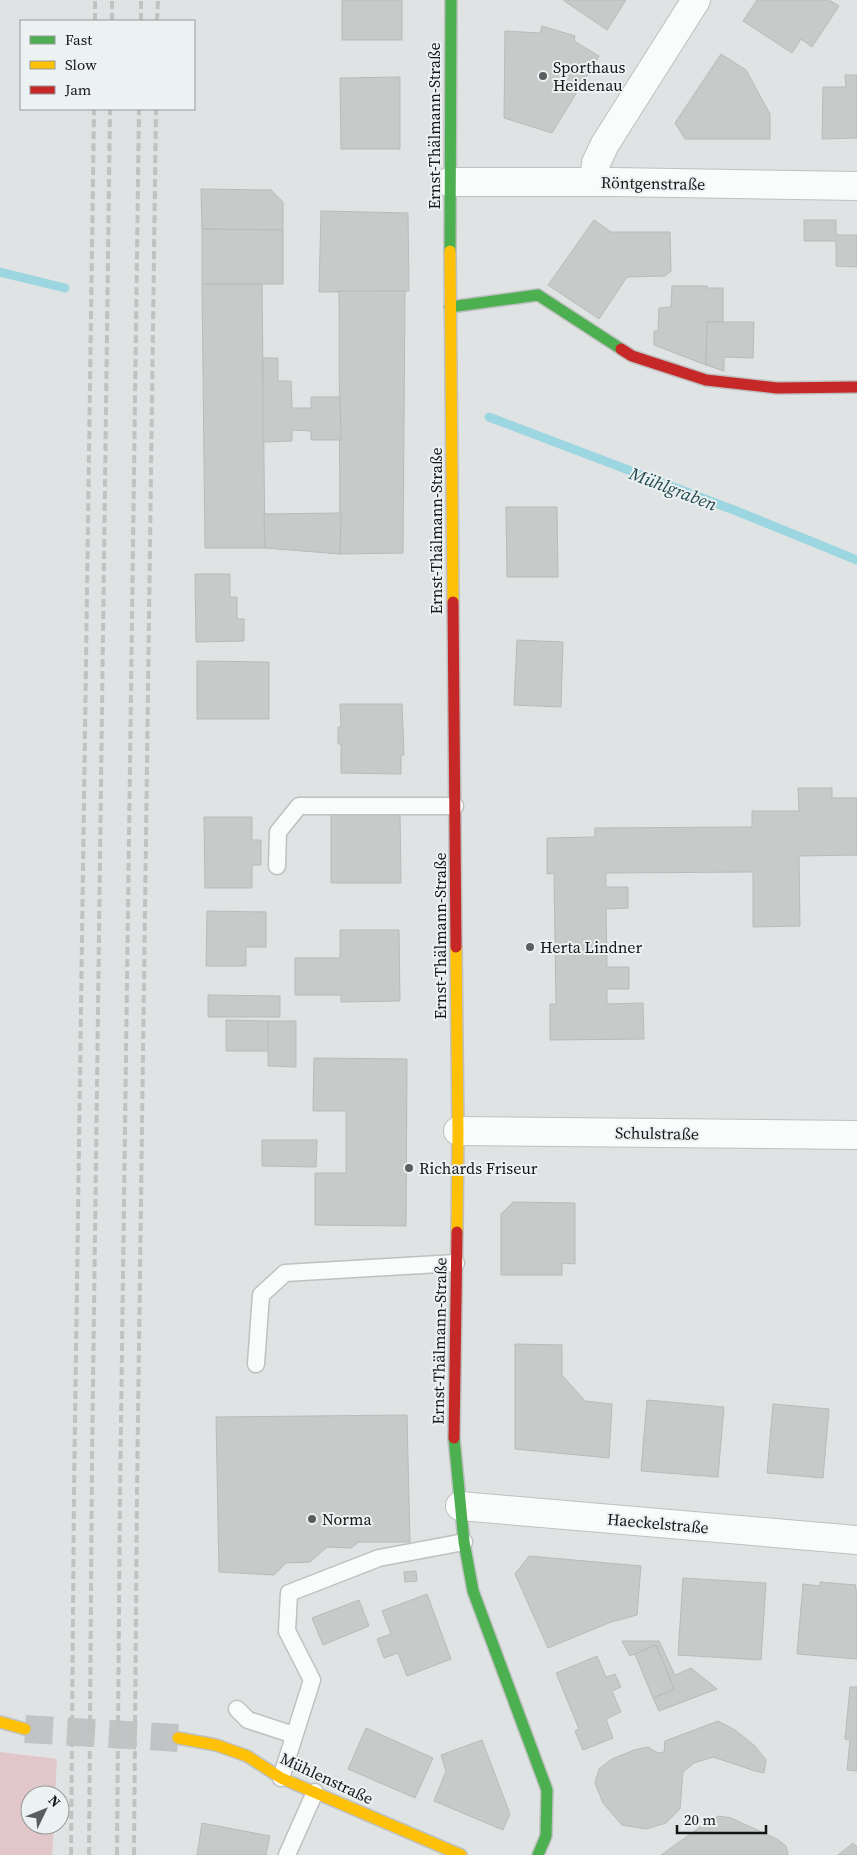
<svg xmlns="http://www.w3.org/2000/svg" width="857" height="1855" font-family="'Source Serif 4',serif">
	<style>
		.green { fill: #e1c6ca }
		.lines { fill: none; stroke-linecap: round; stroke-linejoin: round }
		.stream { stroke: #9cd6e0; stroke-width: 9 }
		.building { fill: #c8caca; stroke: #b9bbbb }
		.secondary-tunnel { stroke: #c1c4c4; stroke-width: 28; stroke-dasharray: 28 14; stroke-linecap: butt }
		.lane-casing { stroke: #bfc1c1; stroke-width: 19 }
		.street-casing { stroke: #bfc1c1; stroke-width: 30 }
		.fast-casing { stroke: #bfc1c1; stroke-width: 14 }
		.slow-casing { stroke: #bfc1c1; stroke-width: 14 }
		.jam-casing { stroke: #bfc1c1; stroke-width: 14 }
		.lane { stroke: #fafbfb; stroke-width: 16 }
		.street { stroke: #fafbfb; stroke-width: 28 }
		.fast { stroke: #4caf50; stroke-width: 11 }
		.slow { stroke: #ffc107; stroke-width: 11 }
		.jam { stroke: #c62828; stroke-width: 11 }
		.rail { stroke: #c1c2c2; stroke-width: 4; stroke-dasharray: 8 4; stroke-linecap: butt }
		.poi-dot { fill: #5b5d5e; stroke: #ecf1f2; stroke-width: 2 }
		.labels { text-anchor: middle; stroke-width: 4; stroke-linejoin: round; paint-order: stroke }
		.poi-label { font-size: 16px; fill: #141516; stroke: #ecf1f2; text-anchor: start }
		.street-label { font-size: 16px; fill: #141516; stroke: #ecf1f2 }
		.water-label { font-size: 18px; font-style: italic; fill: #234a50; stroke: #ecf1f2 }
	</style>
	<rect width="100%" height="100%" fill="#e0e3e3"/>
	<!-- green -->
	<polygon class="green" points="0,1752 57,1759 55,1795 30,1795 30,1825 54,1825 52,1855 0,1855"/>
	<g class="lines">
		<!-- stream -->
		<g class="stream">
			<polyline points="0,272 65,288"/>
			<polyline points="489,417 739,512 857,560"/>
		</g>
	</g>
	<!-- building -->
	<g class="building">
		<rect x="342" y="0" width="60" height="40"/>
		<polygon points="563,0 626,0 607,30"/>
		<polygon points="757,0 829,0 839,6 812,47 801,39 792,53 743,21"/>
		<polygon points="542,26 575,36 574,41 599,56 552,133 504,118 505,31 540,33"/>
		<polygon points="721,54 746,70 770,114 770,139 685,139 675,123"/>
		<polygon points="845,75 857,75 857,138 822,139 823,87 846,87"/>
		<polygon points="400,77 400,149 341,149 340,78"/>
		<polygon points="201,189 271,190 283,202 283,230 202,229"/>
		<polygon points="321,211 408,213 409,291 319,292"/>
		<polygon points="594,220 611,232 670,232 671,271 665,276 627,277 599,319 548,285"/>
		<polygon points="804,220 836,220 836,235 857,235 857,267 836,266 836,241 804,241"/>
		<polygon points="202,229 283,230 283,284 202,284"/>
		<polygon points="202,284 262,284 265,548 205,548"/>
		<polygon points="672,286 707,286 707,288 723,288 723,322 707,322 706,365 654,345 654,331 658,331 659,308 671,307"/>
		<polygon points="339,291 405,291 403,553 340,554"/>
		<polygon points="707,322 754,322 753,358 724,357 724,371 706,365"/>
		<polygon points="263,358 278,358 278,381 291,381 292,408 311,408 311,397 340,397 341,440 311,440 311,431 292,430 292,441 263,442"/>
		<polygon points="506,507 557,507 558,577 507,577"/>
		<polygon points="341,513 340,554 265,548 264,514"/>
		<polygon points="195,574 230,574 230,597 237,597 237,619 244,619 244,641 196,642"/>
		<polygon points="517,640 563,642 561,707 514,705"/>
		<polygon points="197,661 269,662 269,719 197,719"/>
		<polygon points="340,704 402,704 404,755 401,755 401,774 341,773 341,744 338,744 338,727 341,727"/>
		<polygon points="798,788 832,788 832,798 857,798 857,855 799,856 800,926 753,927 753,872 606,873 606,887 628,887 628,908 606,909 607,967 629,967 629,989 607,989 607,1004 643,1003 644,1039 550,1040 550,1004 556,1004 554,873 547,874 547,838 595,837 595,828 752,827 752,811 799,811"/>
		<polygon points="400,810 401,883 331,883 331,811"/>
		<polygon points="204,817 252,817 252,840 261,840 261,865 252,865 252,888 205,888"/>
		<polygon points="207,911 266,912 266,947 246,947 246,966 206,966"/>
		<polygon points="340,930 399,930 400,1001 341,1002 341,995 295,995 295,958 340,958"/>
		<polygon points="208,995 280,996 280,1017 208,1017"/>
		<polygon points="226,1020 268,1021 269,1051 226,1051"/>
		<polygon points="268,1021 296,1021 296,1067 268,1066"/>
		<polygon points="314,1058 407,1059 406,1226 315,1225 315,1173 346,1173 346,1111 313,1111"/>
		<polygon points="262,1140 317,1140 316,1167 262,1166"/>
		<polygon points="513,1202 575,1203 575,1264 562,1263 562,1275 501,1275 501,1214"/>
		<polygon points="515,1344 562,1345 562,1375 585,1401 612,1404 609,1458 515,1449"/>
		<polygon points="647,1400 724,1407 718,1477 641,1471"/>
		<polygon points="773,1404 829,1409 823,1478 767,1473"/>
		<polygon points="407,1415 410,1542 359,1542 351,1548 327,1547 310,1562 286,1563 274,1575 219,1572 216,1417"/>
		<polygon points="529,1556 641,1566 637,1615 611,1622 548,1648 515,1574"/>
		<polygon points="416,1571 417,1581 405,1582 404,1572"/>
		<polygon points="683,1578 766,1583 761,1660 678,1655"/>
		<polygon points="820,1582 856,1585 855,1589 857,1589 857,1659 797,1654 803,1584 820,1586"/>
		<polygon points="427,1594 451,1659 407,1676 398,1653 384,1658 377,1639 391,1634 382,1611"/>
		<polygon points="359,1600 369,1626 323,1645 312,1618"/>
		<polygon points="622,1641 659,1641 675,1675 691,1668 717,1689 659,1711 653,1698 674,1689 656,1645 630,1656"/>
		<polygon points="656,1645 674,1689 653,1698 635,1654"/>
		<polygon points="597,1656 606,1677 615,1674 621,1687 612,1691 621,1712 606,1719 613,1738 583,1750 575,1731 579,1729 556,1673"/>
		<polygon points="850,1687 857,1687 857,1771 847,1770 850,1740 845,1739"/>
		<polygon points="718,1721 735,1730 755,1746 766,1760 764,1773 755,1771 713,1757 694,1763 683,1772 680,1809 666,1823 646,1829 622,1825 603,1803 595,1783 599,1769 612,1759 634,1750 648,1747 658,1753 664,1752 665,1741"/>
		<polygon points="366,1728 433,1758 415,1798 348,1769"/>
		<polygon points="482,1740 510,1814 503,1830 434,1801 446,1771 441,1755"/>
		<polygon points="719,1816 731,1818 777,1839 786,1846 788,1855 661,1855 707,1822"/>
		<polygon points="202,1823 270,1836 266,1855 197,1855"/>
		<polygon points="853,1843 857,1847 857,1855 838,1855"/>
	</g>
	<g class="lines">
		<!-- secondary-tunnel -->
		<polyline class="secondary-tunnel" points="25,1729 178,1738"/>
		<defs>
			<g id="lane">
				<polyline points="277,866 278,832 299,806 455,806"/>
				<polyline points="256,1364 261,1295 285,1273 456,1263"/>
				<polyline points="237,1709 248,1720 294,1735"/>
				<polyline points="281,1778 312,1680 287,1631 289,1593 379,1558 464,1542"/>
				<polyline points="287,1855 315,1792"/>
			</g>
			<g id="street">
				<polyline points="449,182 613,182 857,186"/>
				<polyline points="594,182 596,163 605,144 696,0"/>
				<polyline points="458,1131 857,1135"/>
				<polyline points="460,1506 857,1540"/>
			</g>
			<g id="fast">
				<polyline points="450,251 451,0"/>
				<polyline points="450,307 538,295 621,349"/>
				<polyline points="454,1438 464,1542 473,1591 547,1790 546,1836 538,1855"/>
			</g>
			<g id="slow">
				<polyline points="450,251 453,602"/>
				<polyline points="456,947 458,1131 457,1232"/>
				<polyline points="0,1722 25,1729"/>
				<polyline points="178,1738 216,1745 247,1756 281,1778 461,1855"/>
			</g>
			<g id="jam">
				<polyline points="621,349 632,356 706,380 777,388 857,387"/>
				<polyline points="453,602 456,947"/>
				<polyline points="454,1438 457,1232"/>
			</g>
		</defs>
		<!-- lane casing -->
		<use href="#lane" class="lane-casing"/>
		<!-- street casing -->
		<use href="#street" class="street-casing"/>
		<!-- fast casing -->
		<use href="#fast" class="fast-casing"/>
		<!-- slow casing -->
		<use href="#slow" class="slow-casing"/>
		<!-- jam casing -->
		<use href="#jam" class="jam-casing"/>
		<!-- lane -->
		<use href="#lane" class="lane"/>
		<!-- street -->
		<use href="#street" class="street"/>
		<!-- fast -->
		<use href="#fast" class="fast"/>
		<!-- slow -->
		<use href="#slow" class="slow"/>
		<!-- jam -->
		<use href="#jam" class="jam"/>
		<!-- rail -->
		<g class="rail">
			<polyline points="95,21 95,0"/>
			<polyline points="112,21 112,0"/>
			<polyline points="141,21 141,0"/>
			<polyline points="157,21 158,0"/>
			<polyline points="71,1855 74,1492 94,109"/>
			<polyline points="89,1855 92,1460 110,109"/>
			<polyline points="117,1855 120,1493 139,109"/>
			<polyline points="134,1855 137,1491 156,109"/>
		</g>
	</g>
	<!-- markers -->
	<g class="poi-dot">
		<circle cx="543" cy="76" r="5"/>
		<circle cx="530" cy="947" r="5"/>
		<circle cx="409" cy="1168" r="5"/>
		<circle cx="312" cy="1519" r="5"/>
	</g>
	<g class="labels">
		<!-- poi labels -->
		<g class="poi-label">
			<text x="553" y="73">Sporthaus<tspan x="553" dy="18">Heidenau</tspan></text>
			<text x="540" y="953">Herta Lindner</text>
			<text x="419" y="1174">Richards Friseur</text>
			<text x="322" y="1525">Norma</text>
		</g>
		<!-- street labels -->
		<g class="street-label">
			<text transform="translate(434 126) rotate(-90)" y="6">Ernst-Thälmann-Straße</text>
			<text transform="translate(653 183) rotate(1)" y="6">Röntgenstraße</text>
			<text transform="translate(436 531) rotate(-90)" y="6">Ernst-Thälmann-Straße</text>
			<text transform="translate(440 936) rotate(-90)" y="6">Ernst-Thälmann-Straße</text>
			<text transform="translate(657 1133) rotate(1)" y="6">Schulstraße</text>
			<text transform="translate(439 1341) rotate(-89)" y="6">Ernst-Thälmann-Straße</text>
			<text transform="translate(658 1523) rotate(5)" y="6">Haeckelstraße</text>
			<text transform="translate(327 1778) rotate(25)" y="6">Mühlenstraße</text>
		</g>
		<!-- water labels -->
		<g class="water-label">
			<text transform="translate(673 489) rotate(21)" y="6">Mühlgraben</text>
		</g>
	</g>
	<!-- legend -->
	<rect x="20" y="20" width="175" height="90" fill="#ecf1f2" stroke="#96999a"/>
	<rect x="30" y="36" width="25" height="8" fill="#4caf50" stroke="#96999a"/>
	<text x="65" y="45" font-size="15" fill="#141516">Fast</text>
	<rect x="30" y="61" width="25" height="8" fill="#ffc107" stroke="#96999a"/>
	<text x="65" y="70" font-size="15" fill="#141516">Slow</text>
	<rect x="30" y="86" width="25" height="8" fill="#c62828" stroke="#96999a"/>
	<text x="65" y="95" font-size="15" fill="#141516">Jam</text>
	<!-- north arrow -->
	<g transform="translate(45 1810) rotate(47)"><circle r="24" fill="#ecf1f2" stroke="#96999a"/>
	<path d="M0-4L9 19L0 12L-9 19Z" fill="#5b5d5e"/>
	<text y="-8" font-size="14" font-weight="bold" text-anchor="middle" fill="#141516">N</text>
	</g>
	<!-- scale -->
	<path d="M677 1825v8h89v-8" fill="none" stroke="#141516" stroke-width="2.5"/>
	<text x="684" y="1825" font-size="15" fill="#141516" stroke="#ecf1f2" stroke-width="4" paint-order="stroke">20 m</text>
</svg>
